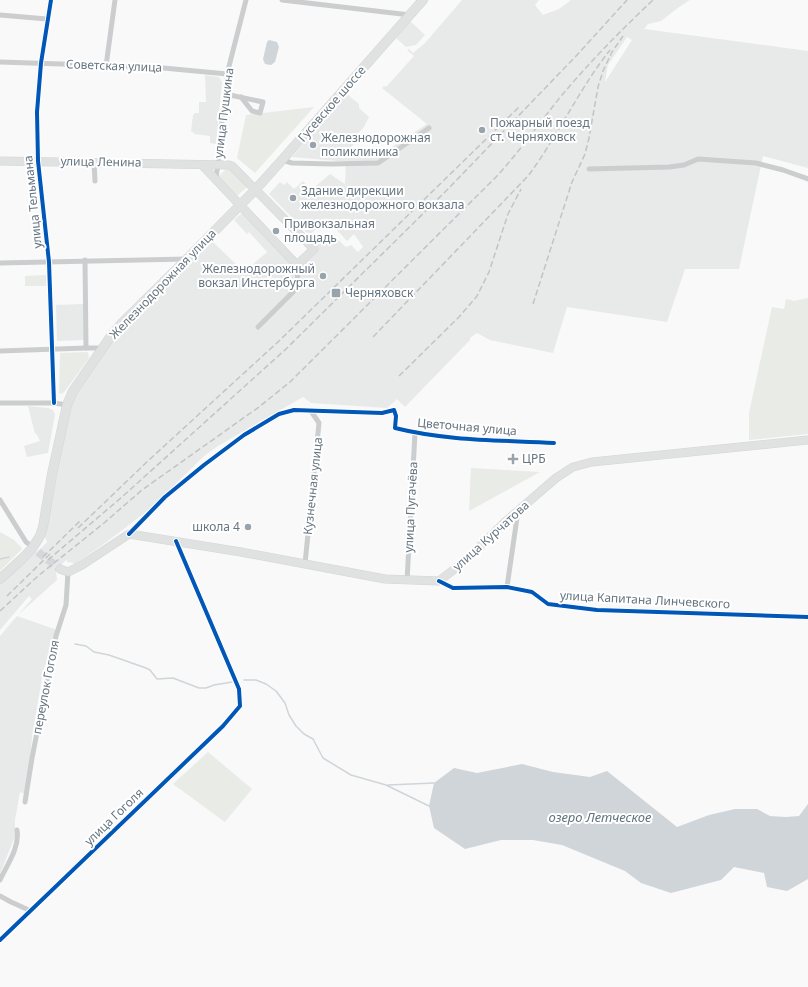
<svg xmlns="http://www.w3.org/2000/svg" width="808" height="987" font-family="'Noto Sans',sans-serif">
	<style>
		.built { fill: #e8e9e9; fill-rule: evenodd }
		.green { fill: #e8ebe6 }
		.water { fill: #cfd5d9 }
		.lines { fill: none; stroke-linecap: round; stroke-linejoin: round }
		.stream { stroke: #cfd5d9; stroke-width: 1.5 }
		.primary-tunnel { stroke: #d4d8db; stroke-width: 8; stroke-dasharray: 8 4; stroke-linecap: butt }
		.primary-casing { stroke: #d5d6d7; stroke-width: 9 }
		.trunk-casing { stroke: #d5d6d6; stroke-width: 10 }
		.minor { stroke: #cccdce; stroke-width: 5 }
		.primary { stroke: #e0e1e1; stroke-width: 8 }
		.trunk { stroke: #e0e1e1; stroke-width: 9 }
		.rail { stroke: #c2c3c5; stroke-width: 1.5; stroke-dasharray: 6 3; stroke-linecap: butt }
		.cycleway-casing { stroke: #fff; stroke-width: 6 }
		.cycleway { stroke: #0057b8; stroke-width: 4 }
		.poi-dot { fill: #99a3ab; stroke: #fff; stroke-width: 1.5 }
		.labels { text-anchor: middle; stroke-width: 4; stroke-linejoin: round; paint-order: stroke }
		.street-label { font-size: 12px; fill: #667581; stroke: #fff }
		.poi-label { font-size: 12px; fill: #667581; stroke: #fff; text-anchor: start }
		.water-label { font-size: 13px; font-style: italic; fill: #60737b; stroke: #fff }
	</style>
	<rect width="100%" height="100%" fill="#f9f9f9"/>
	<!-- built -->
	<g class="built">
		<path d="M462 0H539L535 5 543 15 559 9 571 0H690L679 7 661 21 648 24 644 29 808 51V168L763 156 739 269H685L667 322 567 307 553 353 490 340 477 333 470 338V340L405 407 397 399 387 408 311 403 303 397 218 446 204 456 151 508 108 541 75 564 70 562 69 563 66 560 56 571 57 580 18 615 32 599 29 596 0 630V585L33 552 38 551 47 542 45 537 46 523 67 421 73 398 117 335 129 321 211 240 244 272 267 252 249 232 247 234 234 220 242 213 296 264 318 242 335 237 346 247 351 245 358 252 363 247 354 234 347 241 326 218 311 234 306 232 269 194 280 182 284 185 287 182 294 189 303 181 311 190 330 174 345 184 346 161H337L292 157 347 94 359 104V108L369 117 364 127 354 138 357 141 346 152 347 154 377 156 381 154 427 124 382 88 384 86 386 87 414 56 407 50 409 49 413 53 425 43ZM627 37 632 40 605 82 608 65Z"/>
		<polygon points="410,21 425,35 416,45 406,47 396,38"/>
		<polygon points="205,75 219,77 222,82 216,144 210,143 210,136 194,134 194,133 191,131 193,115 195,113 199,113 199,102 206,102"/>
		<polygon points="83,304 84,340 57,341 56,305"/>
		<polygon points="28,406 48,408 53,410 55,415 48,453 27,457 24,446 40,441 36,433 35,434"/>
		<polygon points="17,616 57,630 43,672 32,737 27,795 20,792 15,820 15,836 0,874 0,636"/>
	</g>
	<!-- green -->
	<g class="green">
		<polygon points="314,107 255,173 237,158 246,115"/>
		<polygon points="228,167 247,187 237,196 218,177"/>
		<polygon points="46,275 46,286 25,286 25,276"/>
		<polygon points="808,298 808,434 749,440 749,413 772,307 784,309 786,299 794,301"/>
		<polygon points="88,352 89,358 65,391 62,394 59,393 60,353"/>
		<polygon points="471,468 540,472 469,511"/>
		<polygon points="0,532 14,540 22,548 21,550 0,571"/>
		<polygon points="208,752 252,789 225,822 173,784"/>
	</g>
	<!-- water -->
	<g class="water">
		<polygon points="269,40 277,42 279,47 275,62 271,65 265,64 263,59 267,42"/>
		<polygon points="522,764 553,772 590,777 607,771 677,827 709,815 735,809 757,809 770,816 786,817 799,816 808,804 808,879 787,891 767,887 764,873 734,867 721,880 671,893 641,883 625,871 562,845 533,840 501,840 465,849 434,828 429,806 434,783 454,768 477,773"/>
	</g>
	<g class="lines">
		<!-- stream -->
		<g class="stream">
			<polyline points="0,559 9,557"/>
			<polyline points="75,644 86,646 94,652 109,655 146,668 150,670 157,679 173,678 199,688 206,688 214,685 232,682"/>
			<polyline points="244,680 256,680 266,684 276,691 285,703 289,715 296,726 304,734 313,739 323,758 351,775 386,785 429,806"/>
			<polyline points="388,785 434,783"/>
		</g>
		<!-- primary-tunnel -->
		<polyline class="primary-tunnel" points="38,552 60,569"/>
		<defs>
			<g id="primary">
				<polyline points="0,161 229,165 232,166 314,249 297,265 202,165"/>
				<polyline points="60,569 68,572 82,565 129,534 241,552 385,579 439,581 465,561 504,523 556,478 573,467 592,462 808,440"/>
			</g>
			<polyline id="trunk" points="0,579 24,557 33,547 40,536 43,527 52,474 67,405 73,391 111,336 122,323 187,259 256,189 282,160 423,0"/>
		</defs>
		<!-- primary casing -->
		<use href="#primary" class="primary-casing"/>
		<!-- trunk casing -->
		<use href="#trunk" class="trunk-casing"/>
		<!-- minor -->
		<g class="minor">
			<polyline points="51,0 41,63 37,112 38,161 49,262 54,403"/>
			<polyline points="282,0 410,15"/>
			<polyline points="0,15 47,19"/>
			<polyline points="0,62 153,67 227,74"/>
			<polyline points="106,66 115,0"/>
			<polyline points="225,94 263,102 260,113 252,111 241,97"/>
			<polyline points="282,160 292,163 331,164 378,163 429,128"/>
			<polyline points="94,162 95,181"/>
			<polyline points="589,169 669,167 684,165 698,159 756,163 783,170 808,179"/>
			<polyline points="216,180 227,74 246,0"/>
			<polyline points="85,260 86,348"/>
			<polyline points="0,263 187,259"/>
			<polyline points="258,327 298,287 297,265"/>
			<polyline points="0,351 86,348 98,348 101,350"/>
			<polyline points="0,403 54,403 67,405"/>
			<polyline points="0,500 26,542 33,547"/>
			<path d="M129 534 165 497 204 465 244 435 279 414 294 410 382 413 394 410 396 416 395 428C447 441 500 440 554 443"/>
			<polyline points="305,564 319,423 311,411"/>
			<polyline points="407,581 415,433"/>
			<polyline points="439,581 453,588 507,587 532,592 548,604 597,610 808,617"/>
			<polyline points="507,587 518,511"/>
			<polyline points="25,802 32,758 56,636 66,605 68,572"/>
			<path d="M0 880C7 865 20 847 17 830"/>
			<polyline points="0,896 11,902 31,911"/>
			<polyline points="0,940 223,726 240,706 239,689 176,541"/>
		</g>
		<!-- primary -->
		<use href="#primary" class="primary"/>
		<!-- trunk -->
		<use href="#trunk" class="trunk"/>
		<!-- rail -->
		<g class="rail">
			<polyline points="533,304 572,182 585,154 589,138 598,87 603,71 612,52 623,36"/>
			<path d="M373 337 528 176C558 136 579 89 610 50"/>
			<polyline points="399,376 459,317 477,296 489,272 508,214 521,189"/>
			<polyline points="78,528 150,459 279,341 519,107"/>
			<polyline points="43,557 80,521"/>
			<polyline points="48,560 122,497 286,349 448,189 577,55 627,0"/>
			<polyline points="7,596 50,554"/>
			<path d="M0 611 38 576 104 523 142 490 259 407 290 382 496 177C520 151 540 122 562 95 589 63 622 29 653 0"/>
		</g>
		<defs>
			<g id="cycleway">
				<polyline points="51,0 41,63 37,112 38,161 49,262 54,403"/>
				<path d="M129 534 165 497 204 465 244 435 279 414 294 410 382 413 394 410 396 416 395 428C447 441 500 440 554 443"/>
				<polyline points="439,581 453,588 507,587 532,592 548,604 597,610 808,617"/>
				<polyline points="0,940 223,726 240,706 239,689 176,541"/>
			</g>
		</defs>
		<!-- cycleway casing -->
		<use href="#cycleway" class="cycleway-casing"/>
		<!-- cycleway -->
		<use href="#cycleway" class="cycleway"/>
	</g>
	<!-- markers -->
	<g class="poi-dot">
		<circle cx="482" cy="130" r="4"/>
		<circle cx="313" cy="145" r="4"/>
		<circle cx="293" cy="198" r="4"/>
		<circle cx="276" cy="231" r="4"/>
		<circle cx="323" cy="276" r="4"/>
		<rect x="331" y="288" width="10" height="10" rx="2"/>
		<path d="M511 453h4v4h4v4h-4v4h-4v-4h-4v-4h4z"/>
		<circle cx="248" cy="527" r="4"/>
	</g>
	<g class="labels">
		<!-- street labels -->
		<g class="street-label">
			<text transform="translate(114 66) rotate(2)" y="4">Советская улица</text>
			<text transform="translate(332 104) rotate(-49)" y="4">Гусевское шоссе</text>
			<text transform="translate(224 113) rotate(-83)" y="4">улица Пушкина</text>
			<text transform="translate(101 162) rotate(1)" y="4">улица Ленина</text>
			<text transform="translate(33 202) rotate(-96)" y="4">улица Тельмана</text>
			<text transform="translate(163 284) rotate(-46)" y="4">Железнодорожная улица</text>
			<text transform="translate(467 427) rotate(5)" y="4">Цветочная улица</text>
			<text transform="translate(313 486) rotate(-84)" y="4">Кузнечная улица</text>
			<text transform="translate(411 507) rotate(-87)" y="4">улица Пугачёва</text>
			<text transform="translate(491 536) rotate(-42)" y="4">улица Курчатова</text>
			<text transform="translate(645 600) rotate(3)" y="4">улица Капитана Линчевского</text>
			<text transform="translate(46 687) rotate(-79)" y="4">переулок Гоголя</text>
			<text transform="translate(114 817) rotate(-44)" y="4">улица Гоголя</text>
		</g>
		<!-- poi labels -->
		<g class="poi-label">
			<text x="490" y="127">Пожарный поезд<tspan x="490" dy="14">ст. Черняховск</tspan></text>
			<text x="321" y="142">Железнодорожная<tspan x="321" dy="14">поликлиника</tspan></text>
			<text x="301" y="195">Здание дирекции<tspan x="301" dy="14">железнодорожного вокзала</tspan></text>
			<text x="284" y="228">Привокзальная<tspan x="284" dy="14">площадь</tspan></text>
			<text x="315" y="273" text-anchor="end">Железнодорожный<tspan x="315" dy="14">вокзал Инстербурга</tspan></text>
			<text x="345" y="297">Черняховск</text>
			<text x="522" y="463">ЦРБ</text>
			<text x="240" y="531" text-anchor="end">школа 4</text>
		</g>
		<!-- water labels -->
		<g class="water-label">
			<text x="600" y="822">озеро Летческое</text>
		</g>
	</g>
</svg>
